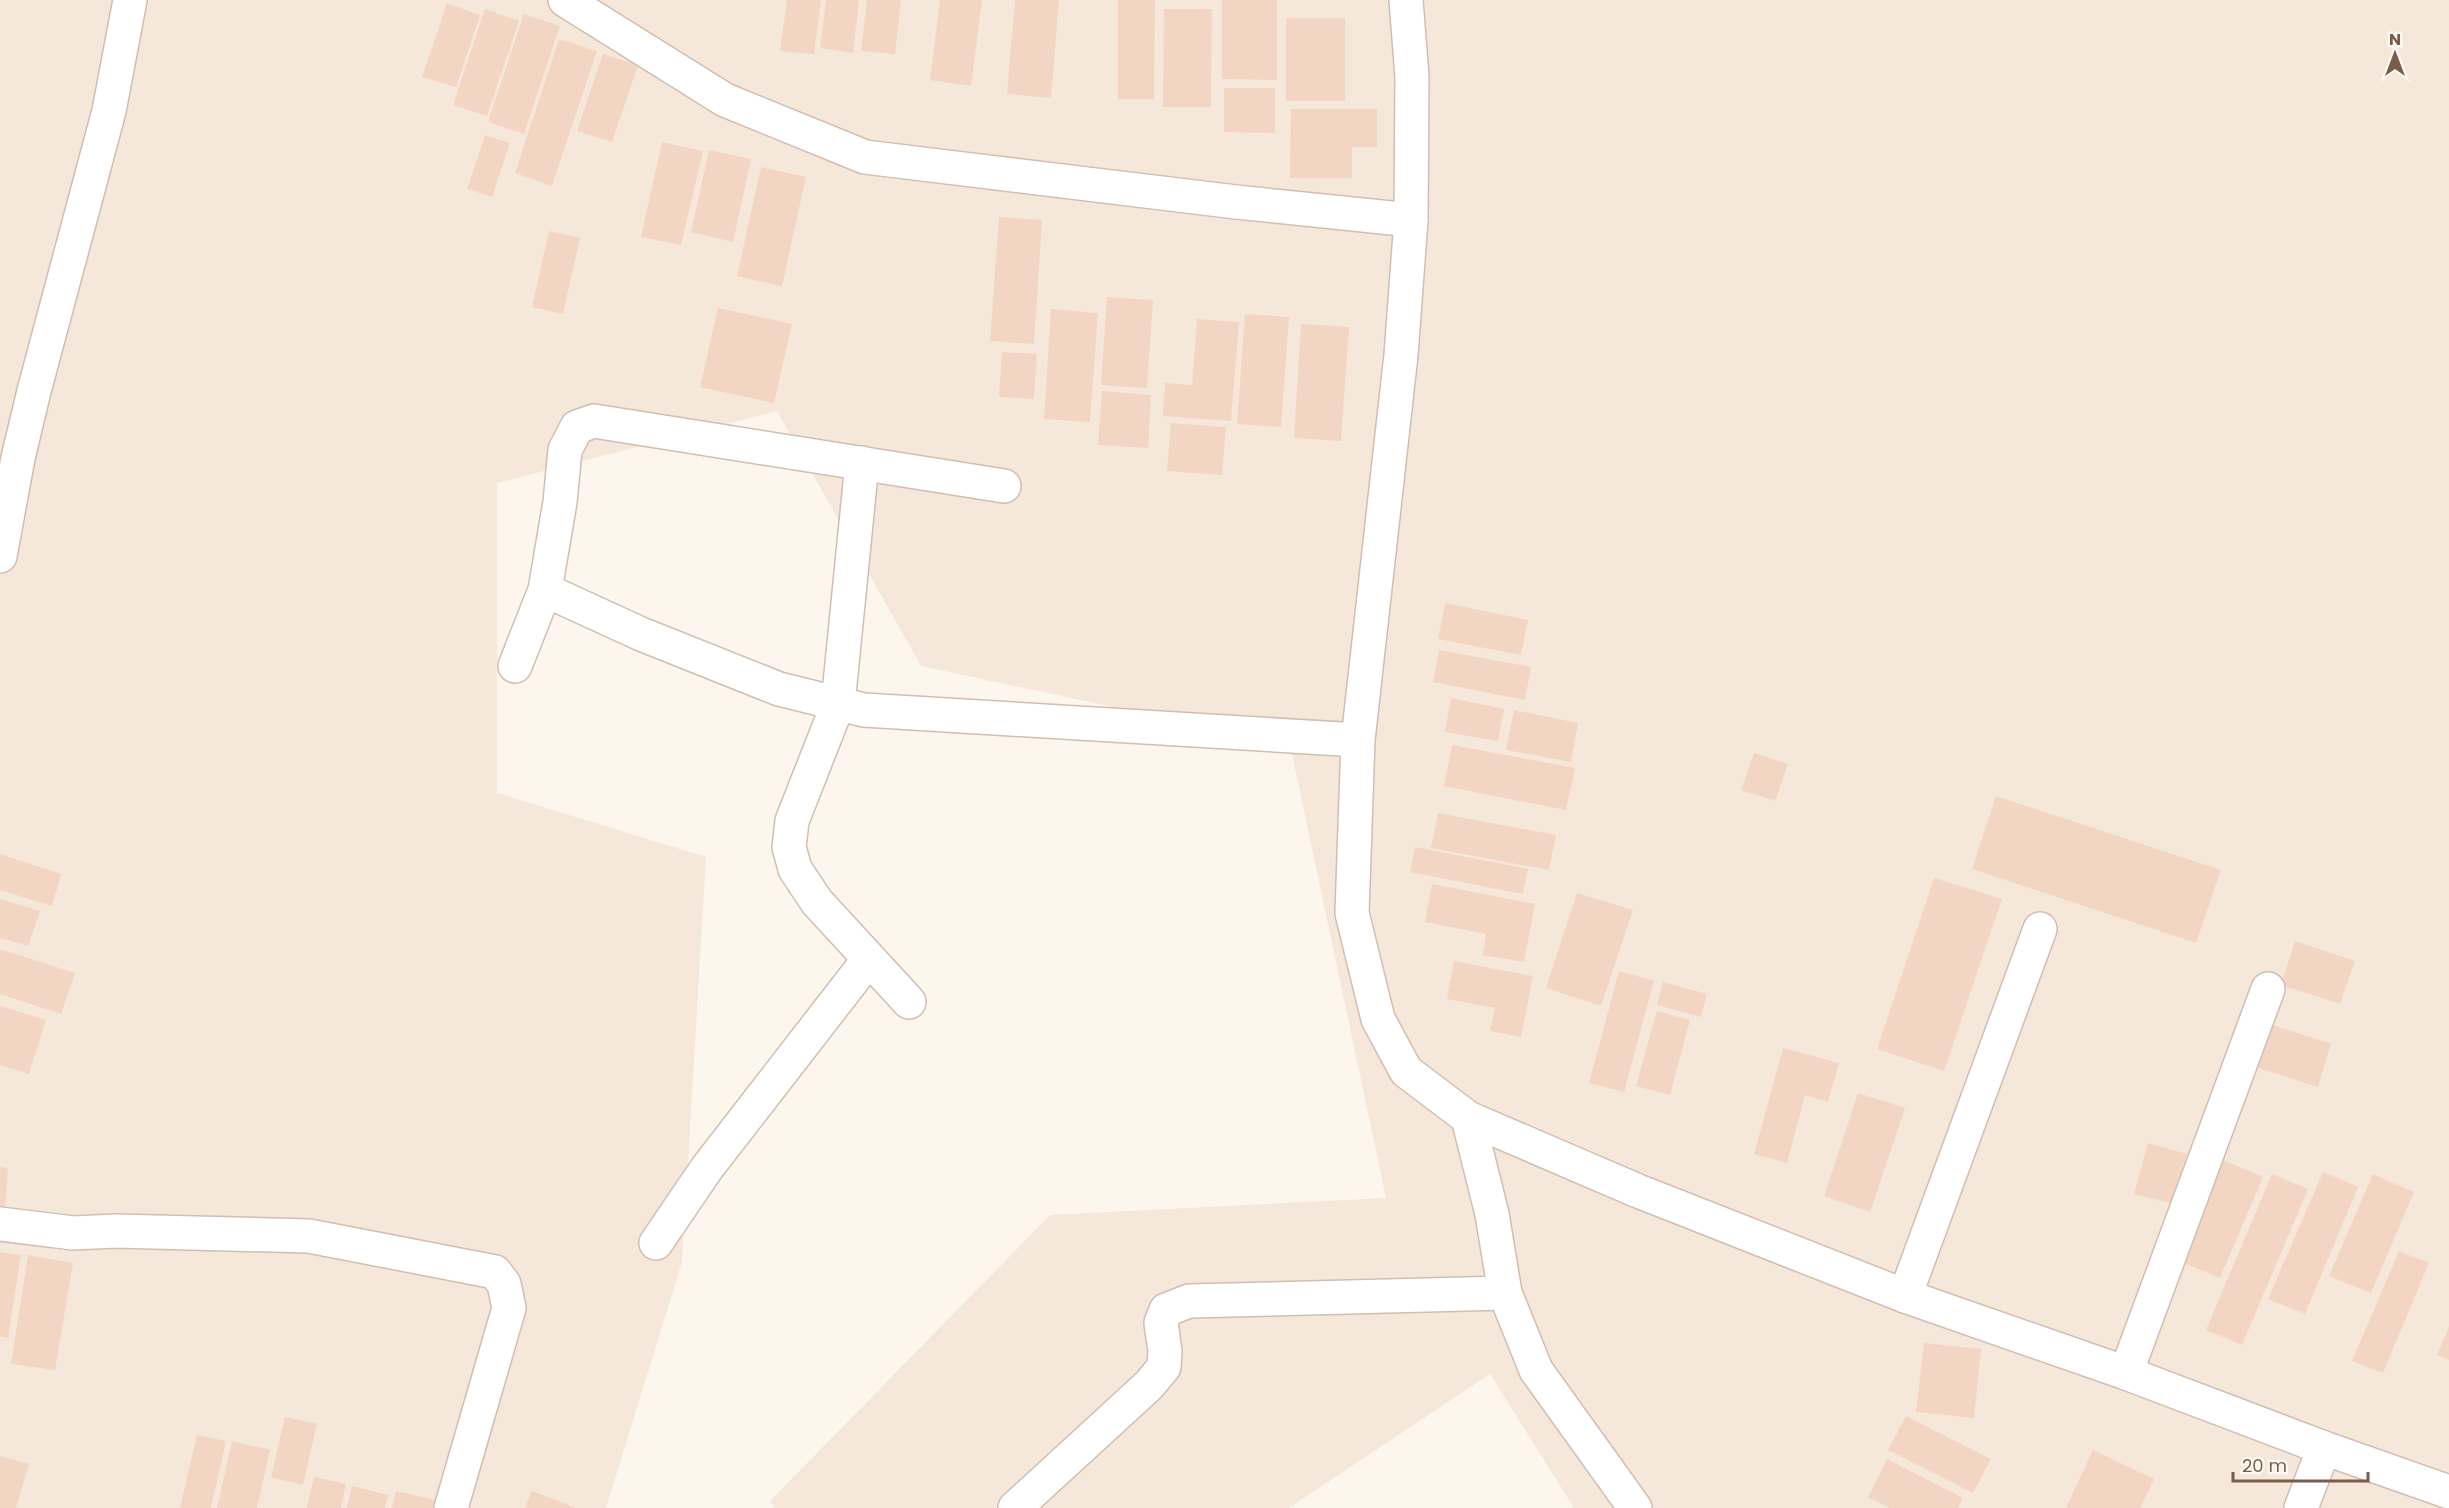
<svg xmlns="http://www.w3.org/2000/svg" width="2449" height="1508" font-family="Poppins,sans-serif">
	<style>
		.residential { fill: #f5e8da }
		.building { fill: #f3d5c3 }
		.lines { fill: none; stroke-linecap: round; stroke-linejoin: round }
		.minor-casing { stroke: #d1beb0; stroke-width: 36 }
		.minor { stroke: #fff; stroke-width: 33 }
	</style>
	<rect width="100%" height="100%" fill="#fdf6ec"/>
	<!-- residential -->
	<polygon class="residential" points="0,0 2449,0 2449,1508 1574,1508 1490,1374 1289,1508 775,1508 770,1501 1050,1215 1386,1198 1290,745 921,666 777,411 497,483 497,793 706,857 682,1262 606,1508 0,1508"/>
	<!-- building -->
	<g class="building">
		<polygon points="787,0 821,0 814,54 780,51"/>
		<polygon points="826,0 859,0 853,53 820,48"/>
		<polygon points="867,0 901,0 895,54 861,51"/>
		<polygon points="940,0 982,0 971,86 930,80"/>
		<polygon points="1015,0 1059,0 1051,98 1007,94"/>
		<polygon points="1118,0 1155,0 1154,99 1118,99"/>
		<polygon points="1222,0 1277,0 1277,80 1222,79"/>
		<polygon points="447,3 480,15 456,87 422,77"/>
		<polygon points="485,9 519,21 487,116 453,105"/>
		<polygon points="1164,9 1212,9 1211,107 1163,107"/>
		<polygon points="524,14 560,26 524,134 488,122"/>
		<rect x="1286" y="18" width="59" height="83"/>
		<polygon points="559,39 597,51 552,186 515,173"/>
		<polygon points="603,54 638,65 612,142 577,131"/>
		<polygon points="1224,88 1275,88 1275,133 1224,132"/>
		<polygon points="1291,109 1377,109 1377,147 1352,147 1352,178 1290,178"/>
		<polygon points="485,135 510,143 492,197 467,189"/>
		<polygon points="662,142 703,151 681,245 641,237"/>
		<polygon points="709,150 751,159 733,242 691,232"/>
		<polygon points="761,167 806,177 782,286 737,276"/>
		<polygon points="999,217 1042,220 1034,344 990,341"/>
		<polygon points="549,231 580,238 563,314 532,307"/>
		<polygon points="1107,297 1153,300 1147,388 1101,385"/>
		<polygon points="718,308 792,324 774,403 700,387"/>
		<polygon points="1051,309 1098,313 1090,422 1044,419"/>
		<polygon points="1245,314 1289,317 1281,427 1237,424"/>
		<polygon points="1197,319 1239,322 1231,421 1163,416 1165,383 1192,385"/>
		<polygon points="1301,324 1349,327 1341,441 1294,438"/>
		<polygon points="1002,352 1037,354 1034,399 999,397"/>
		<polygon points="1102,391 1151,395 1148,448 1098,445"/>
		<polygon points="1171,423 1226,427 1222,475 1167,471"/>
		<polygon points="1445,603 1528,620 1521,655 1438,639"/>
		<polygon points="1439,650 1531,667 1525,700 1433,682"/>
		<polygon points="1451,698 1504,709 1498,741 1445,732"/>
		<polygon points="1514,710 1578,723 1571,762 1506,750"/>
		<polygon points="1452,745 1575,768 1566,810 1444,786"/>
		<polygon points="1754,753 1788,764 1775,801 1741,790"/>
		<polygon points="1996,796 2221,870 2196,943 1972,869"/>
		<polygon points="1438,813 1556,835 1549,870 1431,848"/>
		<polygon points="1415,847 1528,869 1523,894 1410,872"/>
		<polygon points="0,854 61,874 52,906 0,890"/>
		<polygon points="1934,878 2002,899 1944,1071 1877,1049"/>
		<polygon points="1432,884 1535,904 1524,962 1483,955 1486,934 1425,922"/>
		<polygon points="1577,893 1633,910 1601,1006 1546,988"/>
		<polygon points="0,899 40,911 28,946 0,938"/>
		<polygon points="2295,941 2355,961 2340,1004 2281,985"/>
		<polygon points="0,949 75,973 61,1014 0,994"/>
		<polygon points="1454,961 1533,976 1521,1037 1490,1031 1495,1008 1447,999"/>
		<polygon points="1619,971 1654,981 1624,1092 1589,1083"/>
		<polygon points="1663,982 1707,994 1701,1017 1657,1005"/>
		<polygon points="0,1006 46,1020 29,1074 0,1065"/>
		<polygon points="1657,1011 1690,1020 1670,1095 1636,1086"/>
		<polygon points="2273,1025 2331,1044 2318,1087 2258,1068"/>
		<polygon points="1783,1048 1839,1063 1828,1102 1805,1095 1787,1163 1754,1154"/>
		<polygon points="1858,1093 1905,1108 1870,1212 1824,1196"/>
		<polygon points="2148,1143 2187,1154 2173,1204 2134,1194"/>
		<polygon points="2223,1160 2263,1177 2220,1278 2179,1261"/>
		<polygon points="0,1167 8,1168 5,1210 0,1209"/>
		<polygon points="2323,1172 2358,1187 2305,1314 2268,1299"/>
		<polygon points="2272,1174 2308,1189 2242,1345 2206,1330"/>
		<polygon points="2373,1174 2414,1192 2371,1293 2329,1276"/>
		<polygon points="2399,1251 2429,1263 2383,1373 2352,1361"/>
		<polygon points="0,1252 21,1255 8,1338 0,1336"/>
		<polygon points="28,1255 73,1263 55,1370 11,1364"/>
		<polygon points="2449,1326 2449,1360 2437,1355"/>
		<polygon points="1924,1343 1981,1349 1974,1418 1916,1412"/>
		<polygon points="1906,1416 1991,1459 1973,1493 1888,1450"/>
		<polygon points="285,1417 317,1424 303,1485 271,1477"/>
		<polygon points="197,1435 226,1441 211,1508 180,1508"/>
		<polygon points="232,1441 270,1450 257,1508 217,1508"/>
		<polygon points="2093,1450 2154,1479 2140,1508 2066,1508"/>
		<polygon points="0,1456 29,1464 16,1508 0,1508"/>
		<polygon points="1887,1459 1963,1498 1958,1508 1890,1508 1868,1497"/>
		<polygon points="314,1477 346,1484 341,1508 307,1508"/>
		<polygon points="352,1486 388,1495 385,1508 347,1508"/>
		<polygon points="396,1491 435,1500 434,1508 392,1508"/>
		<polygon points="532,1491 576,1508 525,1508"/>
	</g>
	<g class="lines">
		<defs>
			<g id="minor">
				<polyline points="565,0 725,100 865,157 1236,202 1411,220"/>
				<polyline points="1406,0 1412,77 1411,220 1401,355 1358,740 1352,913 1378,1019 1406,1071 1468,1118 1638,1191 1905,1296 2126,1373 2324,1448 2449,1492"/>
				<polyline points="862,463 838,704 792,821 789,847 795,869 817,902 909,1002"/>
				<polyline points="0,556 18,458 34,391 109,111 130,0"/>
				<polyline points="545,590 641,634 779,689 864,710 1358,740"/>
				<polyline points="515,666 545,590 560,502 565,450 577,427 594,421 1004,486"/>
				<polyline points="1468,1118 1492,1214 1505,1293 1536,1370 1635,1508"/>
				<polyline points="0,1224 73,1233 116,1231 309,1236 495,1272 504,1284 509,1308 451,1508"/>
				<polyline points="656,1243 707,1168 869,959"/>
				<polyline points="1905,1296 2040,929"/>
				<polyline points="2126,1373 2268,989"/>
				<polyline points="1015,1508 1149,1385 1164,1367 1165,1351 1161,1323 1166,1310 1189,1301 1505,1293"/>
				<polyline points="2301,1508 2324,1448"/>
			</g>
		</defs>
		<!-- minor casing -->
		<use href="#minor" class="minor-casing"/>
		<!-- minor -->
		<use href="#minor" class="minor"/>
	</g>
	<!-- north arrow -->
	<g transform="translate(2395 54)" stroke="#fffaf3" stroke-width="4.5" paint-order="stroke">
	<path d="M0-4.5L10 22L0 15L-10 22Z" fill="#7a5c4d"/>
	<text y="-9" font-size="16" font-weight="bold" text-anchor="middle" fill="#7a5c4d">N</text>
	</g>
	<!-- scale -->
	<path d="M2233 1472v9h135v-9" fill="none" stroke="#7a5c4d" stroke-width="3"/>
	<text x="2242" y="1472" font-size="18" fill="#7a5c4d" stroke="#fffaf3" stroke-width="4.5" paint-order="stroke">20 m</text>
</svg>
